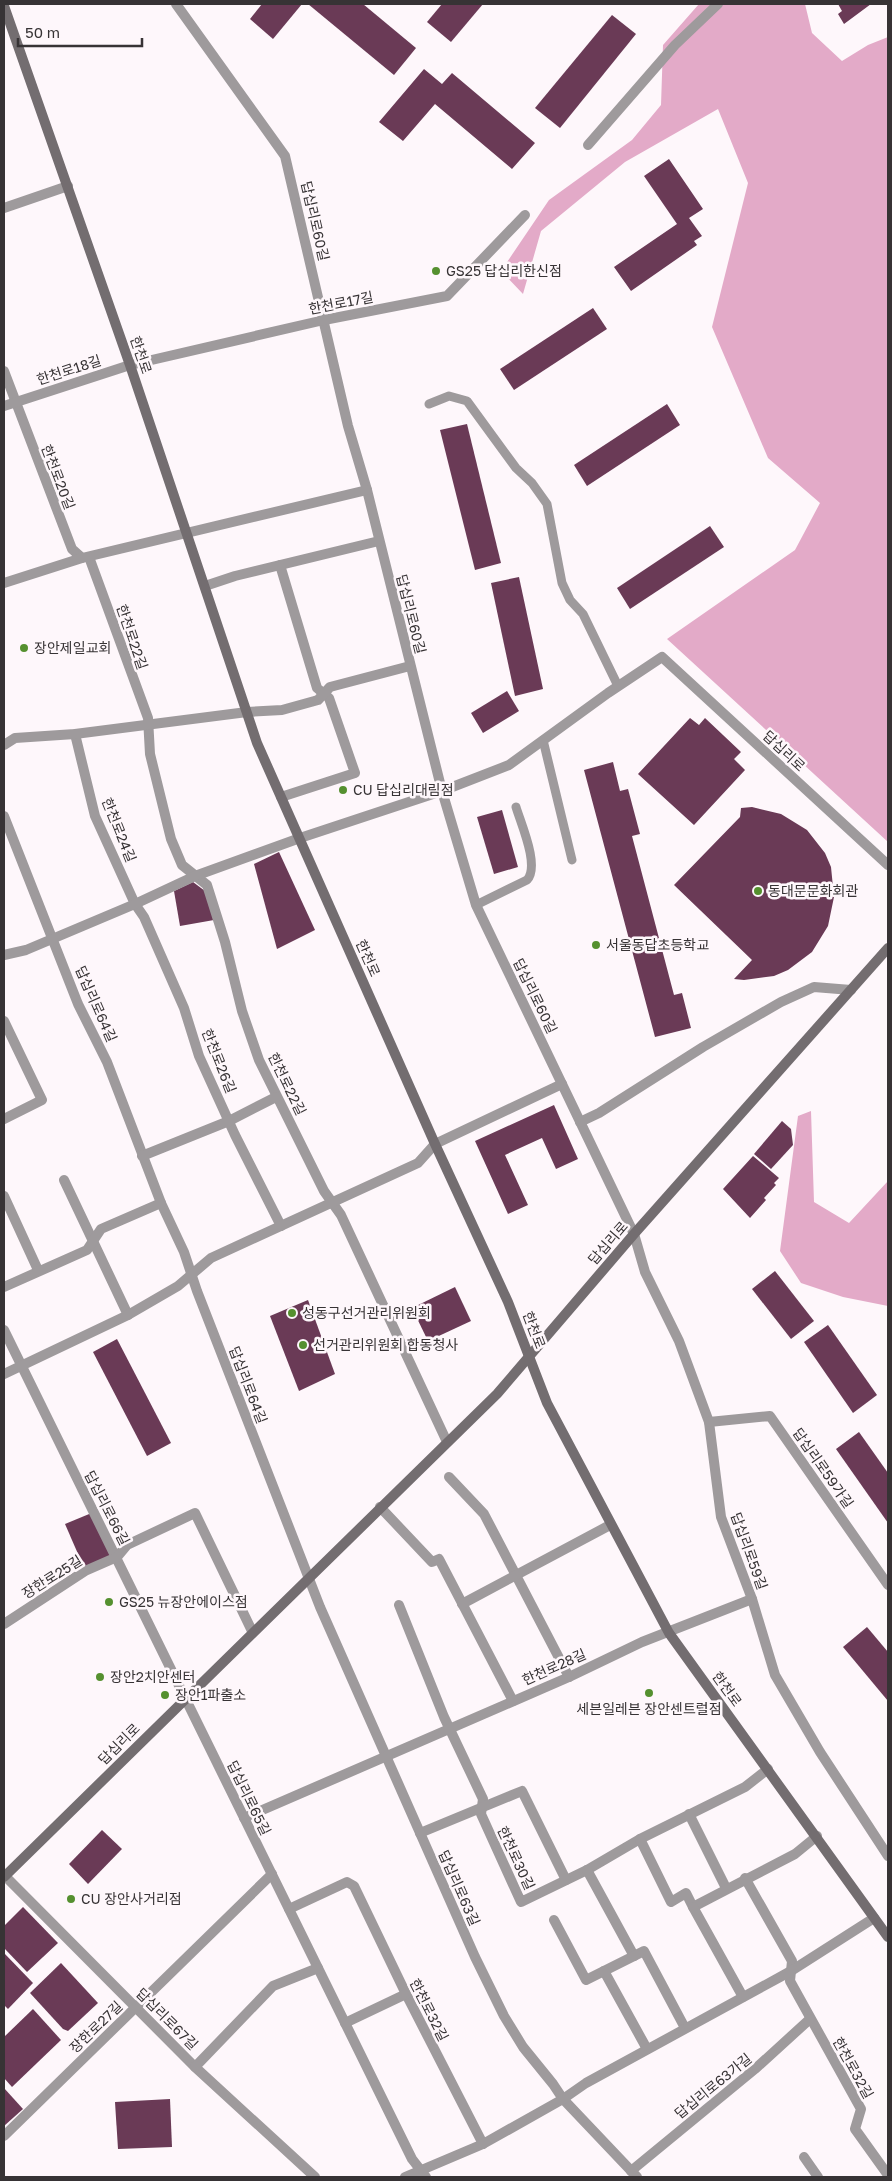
<svg xmlns="http://www.w3.org/2000/svg" width="892" height="2181" font-family="'Golos Text','Noto Sans KR',sans-serif">
	<style>
		.forest { fill: #e3aac8 }
		.building { fill: #6a3a56 }
		.lines { fill: none; stroke-linecap: round; stroke-linejoin: round }
		.lane { stroke: #9e9a9c; stroke-width: 9 }
		.street { stroke: #9e9a9c; stroke-width: 10 }
		.secondary { stroke: #736d70; stroke-width: 10 }
		.poi-dot { fill: #55902f; stroke: #fef7fb; stroke-width: 2 }
		.labels { text-anchor: middle; stroke-width: 5; stroke-linejoin: round; paint-order: stroke }
		.street-label { font-size: 14px; fill: #373335; stroke: #fef7fb }
		.poi-label { font-size: 14px; fill: #373335; stroke: #fef7fb; text-anchor: start }
	</style>
	<rect width="100%" height="100%" fill="#fef7fb"/>
	<!-- forest -->
	<g class="forest">
		<polygon points="699,4 805,4 812,33 842,61 868,45 888,37 888,842 667,639 795,550 820,503 768,458 712,327 748,183 718,109 625,162 541,231 523,294 501,271 549,200 632,140 661,105 663,45"/>
		<polygon points="811,1111 814,1202 849,1223 888,1181 888,1306 843,1297 801,1283 780,1251 798,1116"/>
	</g>
	<!-- building -->
	<g class="building">
		<polygon points="262,4 302,4 273,39 250,19"/>
		<polygon points="308,4 363,4 416,48 394,75"/>
		<polygon points="442,4 483,4 451,42 427,22"/>
		<polygon points="838,4 871,4 844,24 838,14 842,11"/>
		<polygon points="612,15 636,34 560,128 535,108"/>
		<polygon points="424,69 442,84 452,73 535,143 512,169 435,104 403,141 379,122"/>
		<polygon points="669,159 703,209 689,218 702,236 694,241 697,245 631,291 614,267 677,224 644,176"/>
		<polygon points="593,308 607,329 514,390 500,369"/>
		<polygon points="667,404 680,425 587,486 574,465"/>
		<polygon points="467,424 501,563 475,570 440,430"/>
		<polygon points="710,526 724,547 630,609 617,588"/>
		<polygon points="519,577 543,689 515,696 491,583"/>
		<polygon points="507,691 519,711 483,733 471,713"/>
		<polygon points="690,718 699,725 705,718 741,752 734,759 745,770 694,825 638,774"/>
		<polygon points="613,762 620,791 628,789 640,834 632,836 674,995 682,993 691,1028 655,1037 584,770"/>
		<polygon points="752,807 781,814 807,830 825,853 831,867 834,897 828,926 812,952 788,970 774,976 744,980 734,979 752,960 674,885 740,817 741,808"/>
		<polygon points="502,810 518,867 494,874 477,817"/>
		<polygon points="279,852 315,930 277,949 254,864"/>
		<polygon points="193,882 205,891 214,920 180,926 174,891"/>
		<polygon points="554,1105 578,1159 556,1169 542,1138 505,1155 528,1205 508,1214 475,1141"/>
		<polygon points="782,1121 791,1129 793,1145 771,1169 754,1154"/>
		<polygon points="753,1156 779,1178 774,1183 776,1185 764,1198 766,1200 750,1218 723,1189"/>
		<polygon points="775,1271 814,1321 791,1339 752,1289"/>
		<polygon points="455,1287 471,1321 428,1341 412,1308"/>
		<polygon points="308,1300 335,1374 299,1391 270,1316"/>
		<polygon points="828,1325 877,1395 853,1413 804,1342"/>
		<polygon points="117,1339 171,1443 147,1456 93,1352"/>
		<polygon points="859,1432 888,1473 888,1523 836,1449"/>
		<polygon points="94,1512 116,1557 85,1570 65,1524"/>
		<polygon points="867,1627 888,1652 888,1701 843,1647"/>
		<polygon points="102,1830 122,1849 88,1884 69,1864"/>
		<polygon points="23,1907 58,1943 27,1972 4,1948 4,1926"/>
		<polygon points="4,1953 33,1983 8,2009 4,2005"/>
		<polygon points="61,1963 98,2003 68,2031 63,2029 30,1993"/>
		<polygon points="33,2009 61,2040 12,2087 4,2078 4,2037"/>
		<polygon points="4,2088 23,2109 4,2126"/>
		<polygon points="170,2099 172,2147 118,2149 115,2102"/>
	</g>
	<g class="lines">
		<!-- lane -->
		<g class="lane">
			<polyline points="429,404 449,396 467,401 516,468 532,483 547,504 562,583 570,600 583,614 618,686"/>
			<polyline points="543,740 572,860"/>
			<path d="M476 905 527 880C540 866 521 824 516 807"/>
		</g>
		<!-- street -->
		<g class="street">
			<polyline points="176,4 285,156 348,426 367,490 442,791 476,905 634,1234 645,1272 679,1341 709,1422 721,1517 752,1599 775,1675 820,1752 888,1856"/>
			<polyline points="588,145 675,45 718,4"/>
			<polyline points="4,208 68,186"/>
			<polyline points="4,371 72,549 82,558"/>
			<polyline points="4,406 130,365 324,320 447,296 525,215"/>
			<polyline points="89,557 148,718 150,754 171,839 182,865 207,885 225,942 242,1011 259,1060 324,1191 341,1215 447,1442"/>
			<polyline points="280,565 317,688 329,698 355,773 281,797"/>
			<polyline points="4,583 82,558 367,490"/>
			<polyline points="205,586 235,576 379,541"/>
			<polyline points="75,734 95,816 135,904 144,917 184,1008 199,1056 235,1135 281,1226"/>
			<polyline points="4,745 15,738 75,734 247,712 282,710 318,700 330,687 410,666"/>
			<polyline points="4,816 78,1004 107,1062 161,1203 184,1252 197,1291 320,1607 475,1957 504,2016 523,2047 553,2084 563,2099 637,2177"/>
			<polyline points="4,955 26,950 135,904 195,876 300,838 442,791 509,765 608,693 662,657 888,865"/>
			<polyline points="4,1021 42,1100 4,1119"/>
			<polyline points="580,1122 599,1113 703,1047 781,1002 814,987 851,990"/>
			<polyline points="142,1156 229,1121 276,1097"/>
			<polyline points="64,1180 128,1315"/>
			<polyline points="4,1196 38,1270"/>
			<polyline points="4,1287 87,1250 101,1229 161,1203"/>
			<polyline points="4,1330 412,2159 426,2177"/>
			<polyline points="4,1374 128,1315 178,1286 211,1258 418,1163 435,1144 562,1084"/>
			<polyline points="709,1422 770,1416 888,1585"/>
			<polyline points="449,1477 484,1514 569,1677"/>
			<polyline points="380,1507 432,1562 439,1559 513,1701"/>
			<polyline points="462,1604 610,1525"/>
			<polyline points="399,1605 444,1717 483,1799 481,1814 521,1902 587,1870 640,1839 745,1787 768,1769"/>
			<polyline points="4,1624 85,1571 117,1557 127,1545 195,1513 252,1631"/>
			<polyline points="689,1814 726,1888"/>
			<polyline points="244,1818 569,1677 642,1642 752,1599"/>
			<polyline points="420,1833 522,1791 566,1880"/>
			<polyline points="640,1839 671,1902 686,1893 693,1907 795,1854 817,1836"/>
			<polyline points="587,1870 634,1956"/>
			<polyline points="4,1875 195,2067 315,2177"/>
			<polyline points="745,1878 792,1961 790,1981 861,2109 855,2129 888,2175"/>
			<polyline points="693,1907 743,1997"/>
			<polyline points="289,1909 347,1882 354,1886 406,1994 483,2144"/>
			<polyline points="554,1920 586,1980 644,1951 685,2028"/>
			<polyline points="604,1971 647,2049"/>
			<polyline points="345,2023 406,1994"/>
			<polyline points="195,2067 273,1986 318,1968"/>
			<polyline points="4,2136 272,1874"/>
			<polyline points="804,2157 818,2177"/>
			<polyline points="631,2171 755,2069 810,2019"/>
			<polyline points="405,2177 483,2144 563,2099 586,2083 791,1971 874,1918"/>
		</g>
		<!-- secondary -->
		<g class="secondary">
			<polyline points="4,6 130,365 257,743 435,1144 508,1302 547,1403 669,1633 888,1937"/>
			<polyline points="4,1877 497,1394 634,1234 888,948"/>
		</g>
	</g>
	<!-- markers -->
	<g class="poi-dot">
		<circle cx="436" cy="271" r="5"/>
		<circle cx="24" cy="648" r="5"/>
		<circle cx="343" cy="790" r="5"/>
		<circle cx="758" cy="891" r="5"/>
		<circle cx="596" cy="945" r="5"/>
		<circle cx="292" cy="1313" r="5"/>
		<circle cx="303" cy="1345" r="5"/>
		<circle cx="109" cy="1602" r="5"/>
		<circle cx="100" cy="1677" r="5"/>
		<circle cx="649" cy="1693" r="5"/>
		<circle cx="165" cy="1695" r="5"/>
		<circle cx="71" cy="1899" r="5"/>
	</g>
	<g class="labels">
		<!-- street labels -->
		<g class="street-label">
			<text transform="translate(315 221) rotate(77)" y="5">답십리로60길</text>
			<text transform="translate(341 303) rotate(-11)" y="5">한천로17길</text>
			<text transform="translate(141 355) rotate(71)" y="5">한천로</text>
			<text transform="translate(69 370) rotate(-18)" y="5">한천로18길</text>
			<text transform="translate(58 477) rotate(69)" y="5">한천로20길</text>
			<text transform="translate(411 614) rotate(76)" y="5">답십리로60길</text>
			<text transform="translate(132 637) rotate(71)" y="5">한천로22길</text>
			<text transform="translate(784 751) rotate(43)" y="5">답십리로</text>
			<text transform="translate(119 830) rotate(68)" y="5">한천로24길</text>
			<text transform="translate(368 958) rotate(66)" y="5">한천로</text>
			<text transform="translate(535 996) rotate(64)" y="5">답십리로60길</text>
			<text transform="translate(96 1004) rotate(66)" y="5">답십리로64길</text>
			<text transform="translate(219 1061) rotate(68)" y="5">한천로26길</text>
			<text transform="translate(287 1084) rotate(64)" y="5">한천로22길</text>
			<text transform="translate(608 1243) rotate(-49)" y="5">답십리로</text>
			<text transform="translate(534 1330) rotate(69)" y="5">한천로</text>
			<text transform="translate(248 1385) rotate(69)" y="5">답십리로64길</text>
			<text transform="translate(823 1468) rotate(55)" y="5">답십리로59가길</text>
			<text transform="translate(107 1508) rotate(63)" y="5">답십리로66길</text>
			<text transform="translate(749 1551) rotate(70)" y="5">답십리로59길</text>
			<text transform="translate(52 1577) rotate(-32)" y="5">장한로25길</text>
			<text transform="translate(554 1667) rotate(-24)" y="5">한천로28길</text>
			<text transform="translate(727 1689) rotate(54)" y="5">한천로</text>
			<text transform="translate(119 1744) rotate(-45)" y="5">답십리로</text>
			<text transform="translate(249 1798) rotate(64)" y="5">답십리로65길</text>
			<text transform="translate(516 1858) rotate(65)" y="5">한천로30길</text>
			<text transform="translate(459 1888) rotate(66)" y="5">답십리로63길</text>
			<text transform="translate(429 2010) rotate(63)" y="5">한천로32길</text>
			<text transform="translate(167 2019) rotate(45)" y="5">답십리로67길</text>
			<text transform="translate(96 2027) rotate(-44)" y="5">장한로27길</text>
			<text transform="translate(853 2068) rotate(61)" y="5">한천로32길</text>
			<text transform="translate(713 2086) rotate(-39)" y="5">답십리로63가길</text>
		</g>
		<!-- poi labels -->
		<g class="poi-label">
			<text x="446" y="276">GS25 답십리한신점</text>
			<text x="34" y="653">장안제일교회</text>
			<text x="353" y="795">CU 답십리대림점</text>
			<text x="768" y="896">동대문문화회관</text>
			<text x="606" y="950">서울동답초등학교</text>
			<text x="302" y="1318">성동구선거관리위원회</text>
			<text x="313" y="1350">선거관리위원회 합동청사</text>
			<text x="119" y="1607">GS25 뉴장안에이스점</text>
			<text x="110" y="1682">장안2치안센터</text>
			<text x="175" y="1700">장안1파출소</text>
			<text x="649" y="1714" text-anchor="middle">세븐일레븐 장안센트럴점</text>
			<text x="81" y="1904">CU 장안사거리점</text>
		</g>
	</g>
	<!-- border -->
	<rect width="892" height="2181" fill="none" stroke="#373335" stroke-width="10"/>
	<!-- scale -->
	<path d="M18 38v8h124v-8" fill="none" stroke="#373335" stroke-width="2.5"/>
	<text x="25" y="38" font-size="15" fill="#373335" stroke="#fef7fb" stroke-width="4" paint-order="stroke">50 m</text>
</svg>
